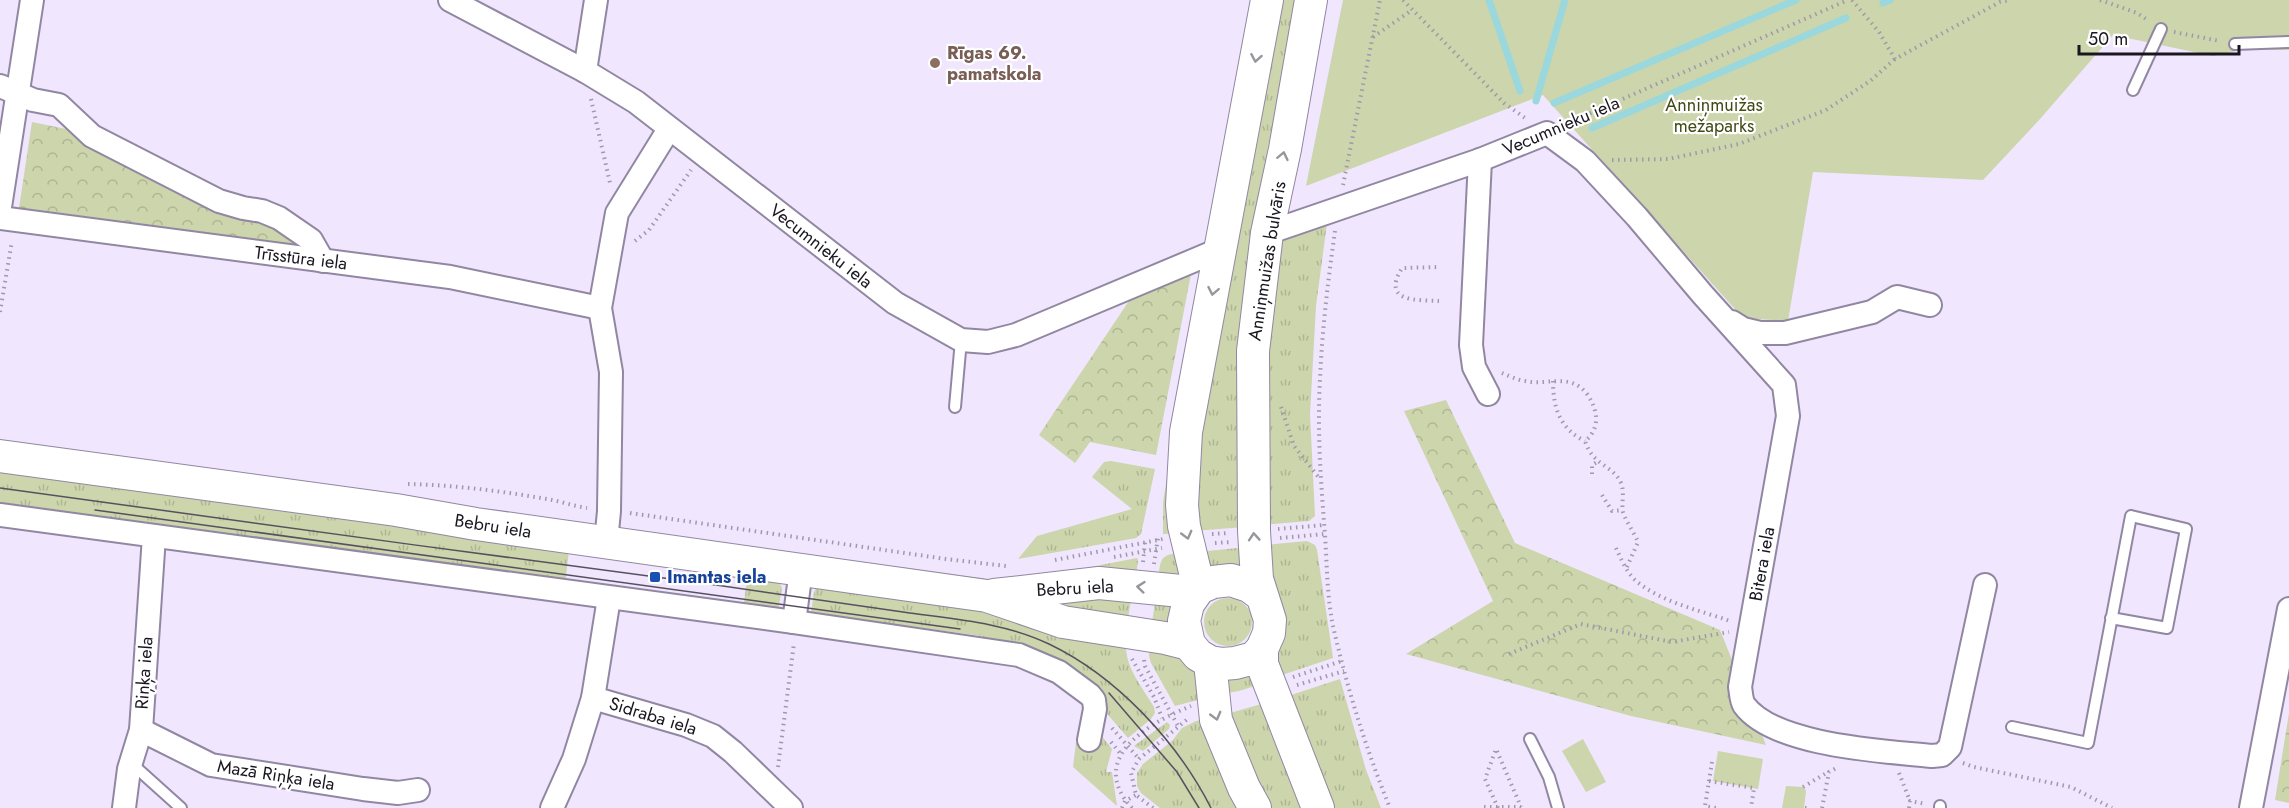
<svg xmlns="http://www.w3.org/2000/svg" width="2289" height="808" font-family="Jost,sans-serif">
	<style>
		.grass { fill: url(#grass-tufts) }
		.forest { fill: url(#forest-crowns) }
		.park { fill: #ccd5ab }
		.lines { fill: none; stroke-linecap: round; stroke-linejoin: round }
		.stream { stroke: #9ad8de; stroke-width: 7 }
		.lane-casing { stroke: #9287a2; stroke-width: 14 }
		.street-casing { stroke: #9287a2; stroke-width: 26 }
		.secondary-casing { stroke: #9287a2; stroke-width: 34 }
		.path { stroke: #a099ac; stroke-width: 4; stroke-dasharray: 1.5 4.5; stroke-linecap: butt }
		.lane { stroke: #fff; stroke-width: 10 }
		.street { stroke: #fff; stroke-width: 22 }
		.secondary { stroke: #fff; stroke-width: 32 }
		.tram { stroke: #57515f; stroke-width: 1.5 }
		.oneway { stroke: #98969b }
		.education-dot { fill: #8d6e63; stroke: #fff; stroke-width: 2 }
		.transit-dot { fill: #1a4fb4; stroke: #fff; stroke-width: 2 }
		.labels { text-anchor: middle; stroke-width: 4.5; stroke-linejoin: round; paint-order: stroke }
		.education-label { font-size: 18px; font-weight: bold; fill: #785e54; stroke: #fff; text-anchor: start }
		.park-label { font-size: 18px; fill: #424915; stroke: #fff }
		.street-label { font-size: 18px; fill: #1a1620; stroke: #fff }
		.transit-label { font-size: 18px; font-weight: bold; fill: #164399; stroke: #fff; text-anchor: start }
	</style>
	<defs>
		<pattern id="grass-tufts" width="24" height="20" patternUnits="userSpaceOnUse" patternTransform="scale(1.5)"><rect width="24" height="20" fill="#ccd5ab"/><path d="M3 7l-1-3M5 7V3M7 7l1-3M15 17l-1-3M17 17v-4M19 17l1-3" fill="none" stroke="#afb693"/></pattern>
		<pattern id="forest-crowns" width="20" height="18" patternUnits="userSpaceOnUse" patternTransform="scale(1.5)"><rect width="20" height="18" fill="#ccd5ab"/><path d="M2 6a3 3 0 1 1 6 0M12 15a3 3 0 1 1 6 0" fill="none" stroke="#afb693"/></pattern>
	</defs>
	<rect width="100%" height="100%" fill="#f0e6fe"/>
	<!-- grass -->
	<g class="grass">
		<polygon points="1278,0 1296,0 1252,231 1245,287 1239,350 1245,527 1193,531 1189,500"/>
		<polygon points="1327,223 1316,306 1310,414 1315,516 1309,521 1261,525 1265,379 1277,243 1285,236"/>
		<polygon points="1111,461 1155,469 1141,534 1136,538 1018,559 1037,536 1132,509 1092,477 1104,462"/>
		<polygon points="0,472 569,550 565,585 0,509"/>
		<polygon points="1167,478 1173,479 1180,533 1163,534 1163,502"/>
		<polygon points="1307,541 1315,545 1317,550 1333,658 1276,677 1264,545"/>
		<polygon points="1247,547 1249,573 1207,576 1198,552"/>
		<path d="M1184 553V576L1158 581C1161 558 1159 554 1184 553Z"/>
		<polygon points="1137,558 1138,560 1136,578 1024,586 902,574 902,567 996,580 1039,577"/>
		<polygon points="748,573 778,579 782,588 778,611 743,610"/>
		<path d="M817 587 970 603 1126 638C1123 665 1141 685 1154 707L1155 713 1151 719 1128 738 1103 709 1100 699 981 643 982 636 811 613 814 592Z"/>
		<polygon points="1132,593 1127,625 1021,598"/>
		<polygon points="1156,596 1179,599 1176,624 1151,629"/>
		<circle cx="1228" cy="622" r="24"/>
		<polygon points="1150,642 1195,664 1205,698 1175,706 1151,663 1149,656"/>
		<polygon points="1247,671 1264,683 1239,691 1221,694 1222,673"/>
		<polygon points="1340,679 1366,770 1381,808 1333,808 1285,697"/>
		<polygon points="1272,701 1305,808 1270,808 1223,715"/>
		<polygon points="1208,718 1226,759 1221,776 1239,808 1160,808 1141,793 1137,786 1137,773 1143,764 1172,741 1182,728 1196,721"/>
		<polygon points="1167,722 1170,725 1169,729 1143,751 1134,746"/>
		<polygon points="1100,734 1112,749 1106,772 1112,772 1117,806 1073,767 1076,742 1092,745"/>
	</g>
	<!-- forest -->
	<g class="forest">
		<polygon points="32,122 66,129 299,237 294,248 19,208"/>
		<polygon points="1191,274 1156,455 1090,442 1075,463 1039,435 1133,295"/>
		<polygon points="1446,400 1515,543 1720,630 1766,745 1631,716 1406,654 1493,601 1404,411"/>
		<polygon points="2289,713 2289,803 2275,800"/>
	</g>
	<!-- park -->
	<g class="park">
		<polygon points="1343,0 2289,0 2289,50 2241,50 2213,56 2113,35 2040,119 1983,180 1813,172 1788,321 1743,318 1543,95 1306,186"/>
		<polygon points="1583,739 1606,782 1586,792 1562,751"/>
		<polygon points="1718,751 1763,759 1758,789 1713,781"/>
		<polygon points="1786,786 1803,787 1806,791 1804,808 1782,808"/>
	</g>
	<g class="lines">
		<!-- stream -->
		<g class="stream">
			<polyline points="1489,0 1520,91"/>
			<polyline points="1883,3 1890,0"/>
			<polyline points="1536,101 1565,0"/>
			<polyline points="1554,103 1796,0"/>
			<polyline points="1592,128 1846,18"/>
		</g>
		<defs>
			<g id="lane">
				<polyline points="2235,44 2289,42"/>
				<polyline points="2133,90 2161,29"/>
				<polyline points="955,407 961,340"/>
				<polyline points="2012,727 2088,743 2131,516 2186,529 2167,628 2111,618"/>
				<polyline points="1530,739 1549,777 1558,808"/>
				<polyline points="131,763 181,808"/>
				<polyline points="1940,808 1940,806"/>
			</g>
			<g id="street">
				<polyline points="450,0 585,71 636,102 895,303 961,340 988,342 1016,335 1221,249"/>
				<polyline points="585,71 596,0"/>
				<polyline points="0,86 33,100 59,105 92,136 219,201 243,208 262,211 279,218 311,240 323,261"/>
				<polyline points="1480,160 1471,345 1474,367 1488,394"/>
				<polyline points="0,207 32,0"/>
				<polyline points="0,218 450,277 600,308"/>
				<path d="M1267 233 1480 160 1547 133 1585 161 1637 217 1703 295 1784 385 1788 416 1740 687C1741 692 1741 700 1744 705 1774 746 1884 751 1932 756L1942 755 1950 747 1985 585"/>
				<polyline points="1732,322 1743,329 1760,333 1785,333 1872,312 1897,297 1930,305"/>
				<polyline points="0,515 794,622 1019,655 1059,672 1090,695 1094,700 1095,709 1089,740"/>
				<polyline points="606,542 609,511 611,372 600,308 617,213 669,129"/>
				<polyline points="794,622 801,570"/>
				<polyline points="593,698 686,725 713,736 733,752 791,808"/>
				<polyline points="141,730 211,765 363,789 398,793 418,790"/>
				<polyline points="124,808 129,769 141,730 154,536"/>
				<polyline points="552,808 574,759 593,698 609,598"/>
				<polyline points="2251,808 2289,609"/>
			</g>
			<g id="secondary">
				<polyline points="0,456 396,510 476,524 987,596 1063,622 1165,638 1189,644"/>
				<polyline points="1199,588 1184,526 1182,505 1186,432 1267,0"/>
				<polyline points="994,595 1099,583 1181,591 1199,588"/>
				<polyline points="1261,595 1249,586 1231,580 1213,582 1199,588 1188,604 1184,621 1189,644 1198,655 1210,662 1222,664 1235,663 1254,658 1262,649 1269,633 1270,620 1257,579 1254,531 1253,351 1267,233 1285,149 1311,0"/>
				<polyline points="1262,649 1262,664 1318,808"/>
				<polyline points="1210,662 1216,720 1244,788 1255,808"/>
			</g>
		</defs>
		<!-- lane casing -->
		<use href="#lane" class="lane-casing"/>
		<!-- street casing -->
		<use href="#street" class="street-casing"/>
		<!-- secondary casing -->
		<use href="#secondary" class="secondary-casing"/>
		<!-- path -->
		<g class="path">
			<polyline points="1403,0 1504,103 1525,118"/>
			<polyline points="1852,0 1879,32 1895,59 2000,2 2010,0"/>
			<polyline points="2100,0 2137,13 2149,21"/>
			<polyline points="2174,32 2220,41"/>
			<polyline points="1373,37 1412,10"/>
			<polyline points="591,99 610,183"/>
			<polyline points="1568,123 1848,0"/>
			<polyline points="1612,160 1668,159 1739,144 1826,110 1870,81 1895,59"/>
			<polyline points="1343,185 1380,0"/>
			<path d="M1335 231C1328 281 1322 330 1320 380 1317 432 1321 484 1325 535 1327 565 1327 597 1333 626 1347 688 1366 749 1390 808"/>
			<polyline points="635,241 649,230 691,170"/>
			<path d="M1439 301C1416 300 1381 302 1402 268L1440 267"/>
			<polyline points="0,312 12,241"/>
			<path d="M1502 373C1509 376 1517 380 1525 381 1547 386 1570 372 1587 394 1592 401 1595 408 1596 416 1597 425 1593 435 1585 441 1593 466 1613 465 1621 483 1625 493 1621 503 1623 512 1626 522 1634 532 1638 542L1626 569"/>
			<path d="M1553 381C1553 408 1560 429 1585 441"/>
			<polyline points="1281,407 1294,446 1320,479"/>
			<polyline points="1592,474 1592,465 1597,462"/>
			<path d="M408 484C454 485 501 491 547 499 560 501 573 506 587 508"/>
			<polyline points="1602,495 1612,511 1623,510"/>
			<polyline points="630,513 946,559 1006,566"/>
			<polyline points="1278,529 1324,525"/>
			<polyline points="1212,534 1228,533"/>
			<polyline points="1280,538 1325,534"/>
			<polyline points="1215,543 1231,542"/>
			<path d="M1616 548C1621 559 1626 571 1635 580 1660 602 1699 610 1730 621"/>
			<polyline points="1114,557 1162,548"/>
			<polyline points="1055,560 1163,539"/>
			<polyline points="1143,562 1145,542"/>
			<polyline points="1154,564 1158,538"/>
			<polyline points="1509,654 1581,624 1672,642 1729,632"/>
			<polyline points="1132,659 1154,697 1162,718"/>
			<polyline points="1144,660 1145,666 1178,726"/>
			<polyline points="1293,677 1342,661"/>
			<polyline points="1297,685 1344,671"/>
			<polyline points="1112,728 1139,759"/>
			<polyline points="1111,742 1120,753"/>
			<polyline points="1712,762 1705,806 1716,808"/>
			<polyline points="1963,763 1974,767 2071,787 2112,808"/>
			<polyline points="778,767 794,643"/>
			<polyline points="1899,773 1910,801"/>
			<polyline points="1709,781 1754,788 1751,808"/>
			<polyline points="1803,787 1828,772"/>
			<polyline points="1484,807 1521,807"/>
			<polyline points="1122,808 1125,801 1136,795"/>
			<path d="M1132 808C1086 758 1149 723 1191 706"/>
			<polyline points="1153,808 1136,795 1131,773 1139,759 1189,718"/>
			<polyline points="1498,808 1485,779 1496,749 1521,807"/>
			<polyline points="1805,808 1809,808"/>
			<polyline points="1822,808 1829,772 1838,767"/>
			<polyline points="1909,808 1910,801 1926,804"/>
		</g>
		<!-- lane -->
		<use href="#lane" class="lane"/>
		<!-- street -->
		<use href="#street" class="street"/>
		<!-- secondary -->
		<use href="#secondary" class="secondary"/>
		<!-- tram -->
		<g class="tram">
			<path d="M0 488C239 521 477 554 716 585 779 594 841 603 903 612 952 619 1003 622 1049 644 1116 676 1177 741 1211 808"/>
			<polyline points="95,510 960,629"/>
			<polyline points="1109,693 1177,772 1199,808"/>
		</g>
	</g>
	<!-- one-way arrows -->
	<defs><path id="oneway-chevron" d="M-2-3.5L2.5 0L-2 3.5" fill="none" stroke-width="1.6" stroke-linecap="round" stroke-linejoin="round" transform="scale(1.5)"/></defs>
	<g class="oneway">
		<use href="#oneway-chevron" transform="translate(1256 58) rotate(100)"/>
		<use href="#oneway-chevron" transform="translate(1283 156) rotate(-78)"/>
		<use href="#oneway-chevron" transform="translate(1213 291) rotate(101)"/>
		<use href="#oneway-chevron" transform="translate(1187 535) rotate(75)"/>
		<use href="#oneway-chevron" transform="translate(1254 537) rotate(-94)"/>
		<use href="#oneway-chevron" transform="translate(1141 587) rotate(-174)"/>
		<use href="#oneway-chevron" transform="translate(1216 716) rotate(75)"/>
	</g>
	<!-- markers -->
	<circle class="education-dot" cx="935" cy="63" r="6"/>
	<rect class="transit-dot" x="649" y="571" width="12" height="12" rx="3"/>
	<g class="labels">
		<!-- education labels -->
		<g class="education-label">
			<text x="947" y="59">Rīgas 69.<tspan x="947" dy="21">pamatskola</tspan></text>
		</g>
		<!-- park labels -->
		<g class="park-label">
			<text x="1714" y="111">Anniņmuižas<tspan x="1714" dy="21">mežaparks</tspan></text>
		</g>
		<!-- street labels -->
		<g class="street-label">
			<text transform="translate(1561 126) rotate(-23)" y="6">Vecumnieku iela</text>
			<text transform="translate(821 246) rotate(38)" y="6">Vecumnieku iela</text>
			<text transform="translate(301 258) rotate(7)" y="6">Trīsstūra iela</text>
			<text transform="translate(1267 261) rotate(-81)" y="6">Anniņmuižas bulvāris</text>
			<text transform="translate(493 526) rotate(9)" y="6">Bebru iela</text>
			<text transform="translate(1762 564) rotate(-80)" y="6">Bitera iela</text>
			<text transform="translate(1075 588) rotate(-3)" y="6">Bebru iela</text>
			<text transform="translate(144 673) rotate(-86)" y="6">Riņķa iela</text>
			<text transform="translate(653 716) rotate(17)" y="6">Sidraba iela</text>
			<text transform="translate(276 775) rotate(9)" y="6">Mazā Riņķa iela</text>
		</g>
		<!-- transit labels -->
		<g class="transit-label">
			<text x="667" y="583">Imantas iela</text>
		</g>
	</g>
	<!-- scale -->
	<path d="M2079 45v9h160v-9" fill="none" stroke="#1a1620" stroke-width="3"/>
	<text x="2088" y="45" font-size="18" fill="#1a1620" stroke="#ffffff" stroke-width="4.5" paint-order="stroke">50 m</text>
</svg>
